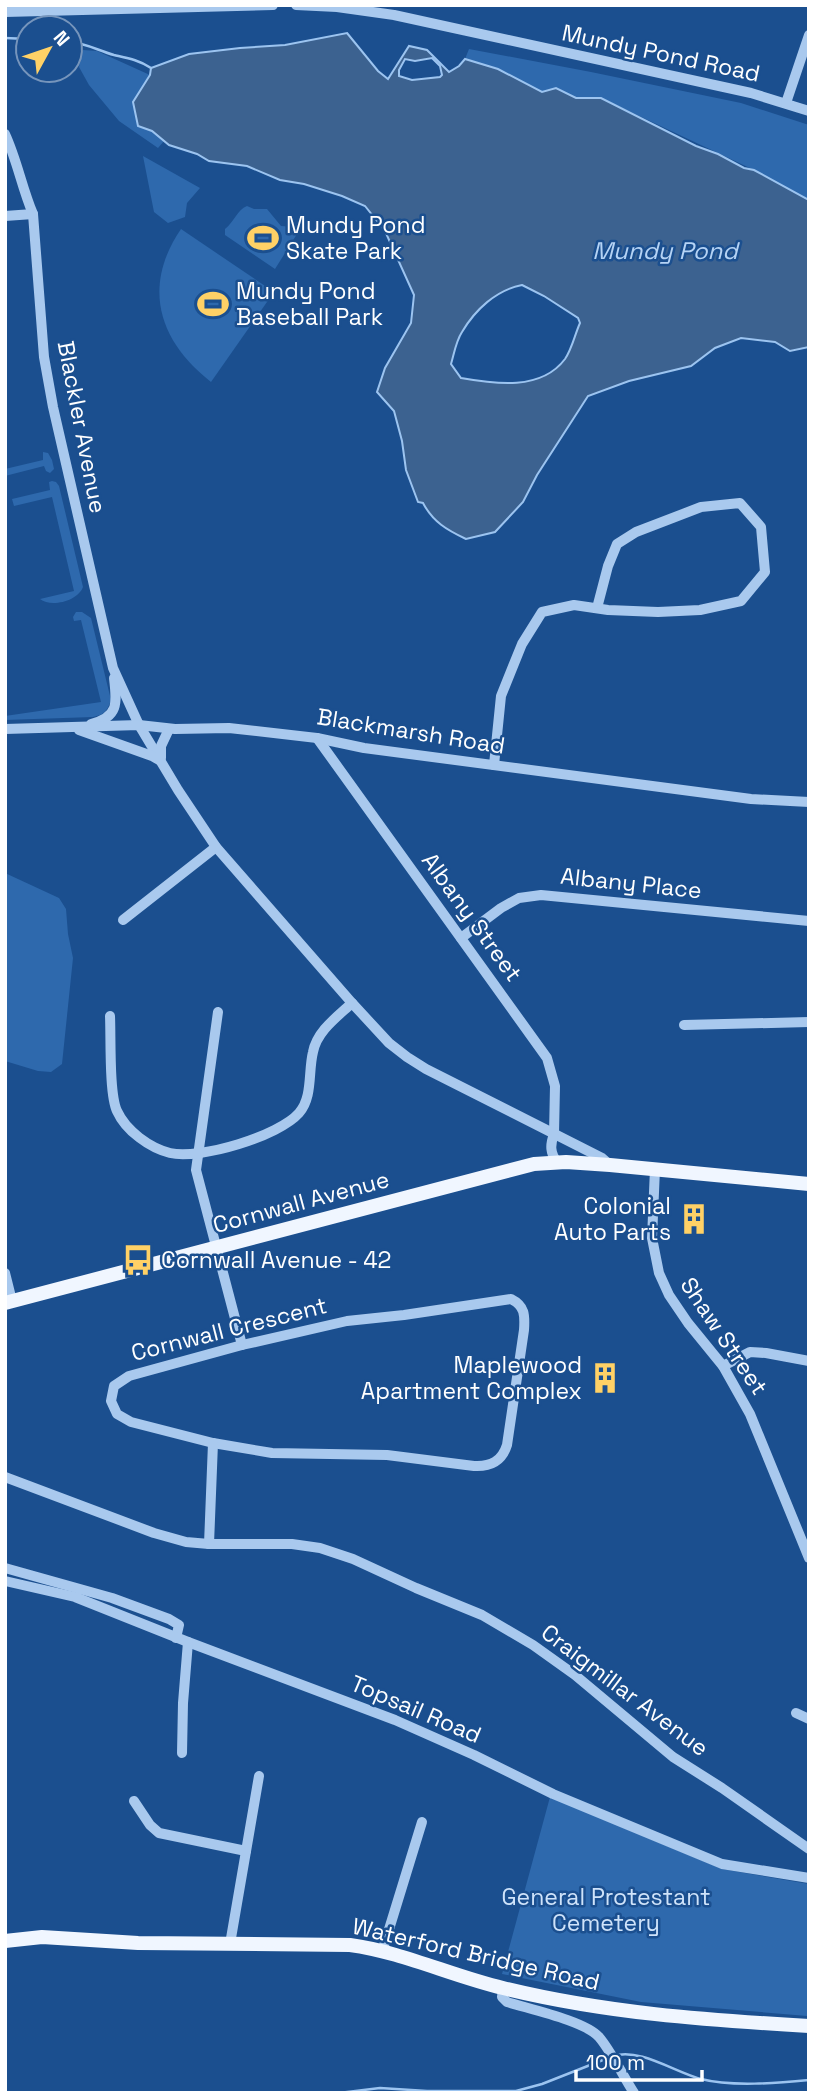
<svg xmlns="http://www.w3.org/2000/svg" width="814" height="2098" font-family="'Space Grotesk',sans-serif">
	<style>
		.green { fill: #2e69ad }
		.water { fill: #3c6290; stroke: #9cc4f0; stroke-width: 2; fill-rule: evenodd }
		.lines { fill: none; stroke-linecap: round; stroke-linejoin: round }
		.stream { stroke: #9cc4f0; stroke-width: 2.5 }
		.minor { stroke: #a9c9ee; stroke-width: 10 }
		.major { stroke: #f0f6ff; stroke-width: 14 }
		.labels { text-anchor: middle; stroke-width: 5; stroke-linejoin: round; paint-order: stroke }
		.street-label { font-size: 23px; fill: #fff; stroke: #1b4f8f }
		.poi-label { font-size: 23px; fill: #fff; stroke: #1b4f8f; text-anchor: start }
		.park-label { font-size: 23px; fill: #cfe3fa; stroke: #1b4f8f }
		.water-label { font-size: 24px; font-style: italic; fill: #b5d3f5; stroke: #1b4f8f }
	</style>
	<rect width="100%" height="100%" fill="#1b4f8f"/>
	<!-- green -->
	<g class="green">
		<polygon points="469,49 591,72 741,103 809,125 809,202 754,170 601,98 576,98 556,88 542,92 498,69 465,59"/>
		<polygon points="83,50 97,51 150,75 133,102 138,125 152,131 164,141 158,148 119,121 89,85 79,67"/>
		<polygon points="143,156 200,188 187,203 185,217 168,223 154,212"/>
		<path d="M247 206 254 209H267L281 226 294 227 297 234 275 269 225 235V229C234 222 237 210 247 206Z"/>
		<path d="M181 229 274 292 211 382C158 341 142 286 181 229Z"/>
		<polygon points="43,452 48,453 52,460 54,469 50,473 46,471 44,466 5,476 5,469 43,460"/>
		<path d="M52 481 56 482 59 486 83 587C78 601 51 608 40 599L74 591 52 497 14 506 12 499 50 490 49 482Z"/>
		<path d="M76 612H82L91 618 111 700C108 710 104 715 93 717L5 720V716L101 702 81 620 74 621 73 617Z"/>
		<polygon points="5,873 59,898 66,909 68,934 73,958 62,1064 51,1072 38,1071 5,1061"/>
		<polygon points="550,1797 722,1869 809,1884 809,1976 807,2016 641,2002 502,1974"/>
	</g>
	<!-- water -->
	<path class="water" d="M347 33 378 71 388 79 409 46 427 50 449 72 459 66 465 59 498 69 542 92 556 88 576 98H601L696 146 718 154 744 168 754 170 809 200V347L790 351 775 342 741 338 715 348 691 366 629 381 588 396 537 475 523 502 495 532 466 539C447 530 433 522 423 503L418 502 406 470 402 441 394 411 377 392 385 368 411 323 414 295 385 231 365 206 342 196 304 184 280 180 247 166 209 161 197 154 169 145 152 131 138 126 133 102 150 75 151 68 189 54 240 48 285 45ZM432 58 440 66 442 75 440 77 412 80 399 76V70L405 59 415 61ZM522 285 544 296 578 318 580 323C575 334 572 349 565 359 541 391 495 384 461 378L451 364C454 354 456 341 462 332 475 310 496 290 522 285Z"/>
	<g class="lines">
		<!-- stream -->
		<g class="stream">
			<polyline points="5,38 28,39"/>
			<path d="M70 42C86 43 99 51 114 55 127 58 139 60 151 68"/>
			<path d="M614 2056C638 2047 677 2073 701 2079 732 2087 777 2083 809 2080"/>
			<polyline points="339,2093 380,2088 427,2091 516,2091 542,2084 608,2058"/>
		</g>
		<!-- minor -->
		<g class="minor">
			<polyline points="296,5 337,7 394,15 751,93 809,111"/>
			<polyline points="5,12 273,5"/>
			<polyline points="786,103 809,35"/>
			<path d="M5 134C17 160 22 188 33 214L44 357 53 407 113 668 139 725 178 790 216 847 352 1003 389 1043 407 1057 426 1069 602 1158 610 1165"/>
			<polyline points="5,216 33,214"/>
			<path d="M91 724C119 717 117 703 114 678"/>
			<polyline points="5,729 139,725 175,729 229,728 317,738 364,748 751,799 809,802"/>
			<polyline points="79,730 152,756 159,760"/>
			<path d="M317 738 547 1058 555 1086 554 1134C550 1145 550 1153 557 1162"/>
			<polyline points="161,758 161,746 169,729"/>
			<polyline points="494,765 501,696 522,644 542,612 574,605 608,610 658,612 700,610 741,601 765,572 761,527 740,503 701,507 636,532 617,544 608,566 597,608"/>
			<polyline points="123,920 216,847"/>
			<polyline points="461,938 501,908 519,898 541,895 809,921"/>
			<polyline points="218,1012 196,1170 242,1345"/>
			<path d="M110 1016C111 1038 109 1094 117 1111 126 1131 150 1148 170 1153 200 1160 279 1136 299 1113 313 1097 308 1072 313 1052 317 1031 337 1017 352 1003"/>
			<polyline points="684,1025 809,1022"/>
			<polyline points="655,1169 652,1238 659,1273 669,1295 688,1323 723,1366 750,1414 809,1558"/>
			<polyline points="5,1273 12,1301"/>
			<path d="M511 1299C525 1306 525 1315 524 1330L507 1445C502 1461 491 1467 474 1466L387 1455 272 1453 213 1443 131 1422 117 1414 111 1401 114 1386 129 1376 242 1345 347 1321 404 1315Z"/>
			<polyline points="723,1366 750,1352 766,1353 809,1361"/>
			<polyline points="5,1477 154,1533 186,1542 209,1544 292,1544 320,1548 353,1559 416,1588 482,1615 533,1645 575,1675 673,1757 722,1788 809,1849"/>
			<polyline points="209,1544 213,1443"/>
			<polyline points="5,1568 112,1598 169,1619 179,1625 176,1638"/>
			<polyline points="5,1581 75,1597 188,1642 395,1720 474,1755 553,1794 722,1864 809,1878"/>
			<polyline points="796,1713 809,1719"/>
			<polyline points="182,1753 183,1703 188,1642"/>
			<polyline points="134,1801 150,1825 159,1833 246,1851"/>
			<polyline points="230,1944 259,1776"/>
			<polyline points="382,1952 422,1822"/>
			<path d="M503 1988 502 1997 507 2002C529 2009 585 2021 599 2037 611 2051 623 2076 634 2093"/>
		</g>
		<!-- major -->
		<g class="major">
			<polyline points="5,1303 534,1164 566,1162 610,1165 809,1184"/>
			<path d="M5 1941 42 1937 138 1943 350 1945C402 1952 452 1976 503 1988 605 2013 705 2020 809 2026"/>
		</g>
	</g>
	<!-- icons -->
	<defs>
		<symbol id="stadium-bare" viewBox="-9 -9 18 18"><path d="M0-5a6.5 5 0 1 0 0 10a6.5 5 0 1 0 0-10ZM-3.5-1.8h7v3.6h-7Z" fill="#ffd166" stroke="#1b4f8f" stroke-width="2.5" paint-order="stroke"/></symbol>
		<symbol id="building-bare" viewBox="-9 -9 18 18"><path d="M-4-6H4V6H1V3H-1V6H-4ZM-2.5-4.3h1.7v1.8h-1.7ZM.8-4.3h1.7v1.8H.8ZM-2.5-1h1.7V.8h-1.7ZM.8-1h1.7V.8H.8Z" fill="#ffd166" stroke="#1b4f8f" stroke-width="2.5" paint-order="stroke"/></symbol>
		<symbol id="bus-bare" viewBox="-9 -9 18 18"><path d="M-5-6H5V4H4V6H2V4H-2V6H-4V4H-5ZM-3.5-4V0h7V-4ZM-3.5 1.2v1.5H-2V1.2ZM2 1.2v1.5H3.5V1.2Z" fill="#ffd166" stroke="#1b4f8f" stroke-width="2.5" paint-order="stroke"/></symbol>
	</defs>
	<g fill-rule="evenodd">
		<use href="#stadium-bare" x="241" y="216" width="44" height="44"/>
		<use href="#stadium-bare" x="191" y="282" width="44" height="44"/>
		<use href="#building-bare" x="672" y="1197" width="44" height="44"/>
		<use href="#bus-bare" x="116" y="1238" width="44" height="44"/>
		<use href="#building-bare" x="583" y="1356" width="44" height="44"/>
	</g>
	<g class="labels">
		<!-- street labels -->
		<g class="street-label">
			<text transform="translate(661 53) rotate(12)" y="8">Mundy Pond Road</text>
			<text transform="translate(82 427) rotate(79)" y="8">Blackler Avenue</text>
			<text transform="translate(411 731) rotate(9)" y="8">Blackmarsh Road</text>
			<text transform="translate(631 883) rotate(6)" y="8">Albany Place</text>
			<text transform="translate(472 917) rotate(54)" y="8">Albany Street</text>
			<text transform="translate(301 1202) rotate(-15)" y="8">Cornwall Avenue</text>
			<text transform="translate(229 1329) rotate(-14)" y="8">Cornwall Crescent</text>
			<text transform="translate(724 1336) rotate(56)" y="8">Shaw Street</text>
			<text transform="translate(625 1690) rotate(37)" y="8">Craigmillar Avenue</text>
			<text transform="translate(416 1709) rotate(23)" y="8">Topsail Road</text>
			<text transform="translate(476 1954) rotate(13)" y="8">Waterford Bridge Road</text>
		</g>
		<!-- poi labels -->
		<g class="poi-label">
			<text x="286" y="233">Mundy Pond<tspan x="286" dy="26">Skate Park</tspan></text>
			<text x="236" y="299">Mundy Pond<tspan x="236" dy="26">Baseball Park</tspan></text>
			<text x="671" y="1214" text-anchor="end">Colonial<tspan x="671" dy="26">Auto Parts</tspan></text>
			<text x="161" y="1268">Cornwall Avenue - 42</text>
			<text x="582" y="1373" text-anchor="end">Maplewood<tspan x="582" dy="26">Apartment Complex</tspan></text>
		</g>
		<!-- park labels -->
		<g class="park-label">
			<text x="606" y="1905">General Protestant<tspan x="606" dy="26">Cemetery</tspan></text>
		</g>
		<!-- water labels -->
		<g class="water-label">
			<text x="665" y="259">Mundy Pond</text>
		</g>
	</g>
	<!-- border -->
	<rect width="814" height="2098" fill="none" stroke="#ffffff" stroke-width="14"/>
	<!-- north arrow -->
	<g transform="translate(49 49) rotate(50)"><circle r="33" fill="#1b4f8f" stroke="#7695bc" stroke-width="2"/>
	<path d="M0-5L12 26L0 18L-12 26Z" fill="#ffd166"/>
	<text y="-10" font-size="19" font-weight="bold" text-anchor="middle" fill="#ffffff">N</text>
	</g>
	<!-- scale -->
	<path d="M576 2070v10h126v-10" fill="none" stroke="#ffffff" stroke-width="3.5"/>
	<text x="586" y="2070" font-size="21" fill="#ffffff" stroke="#1b4f8f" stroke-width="5" paint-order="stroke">100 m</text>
</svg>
